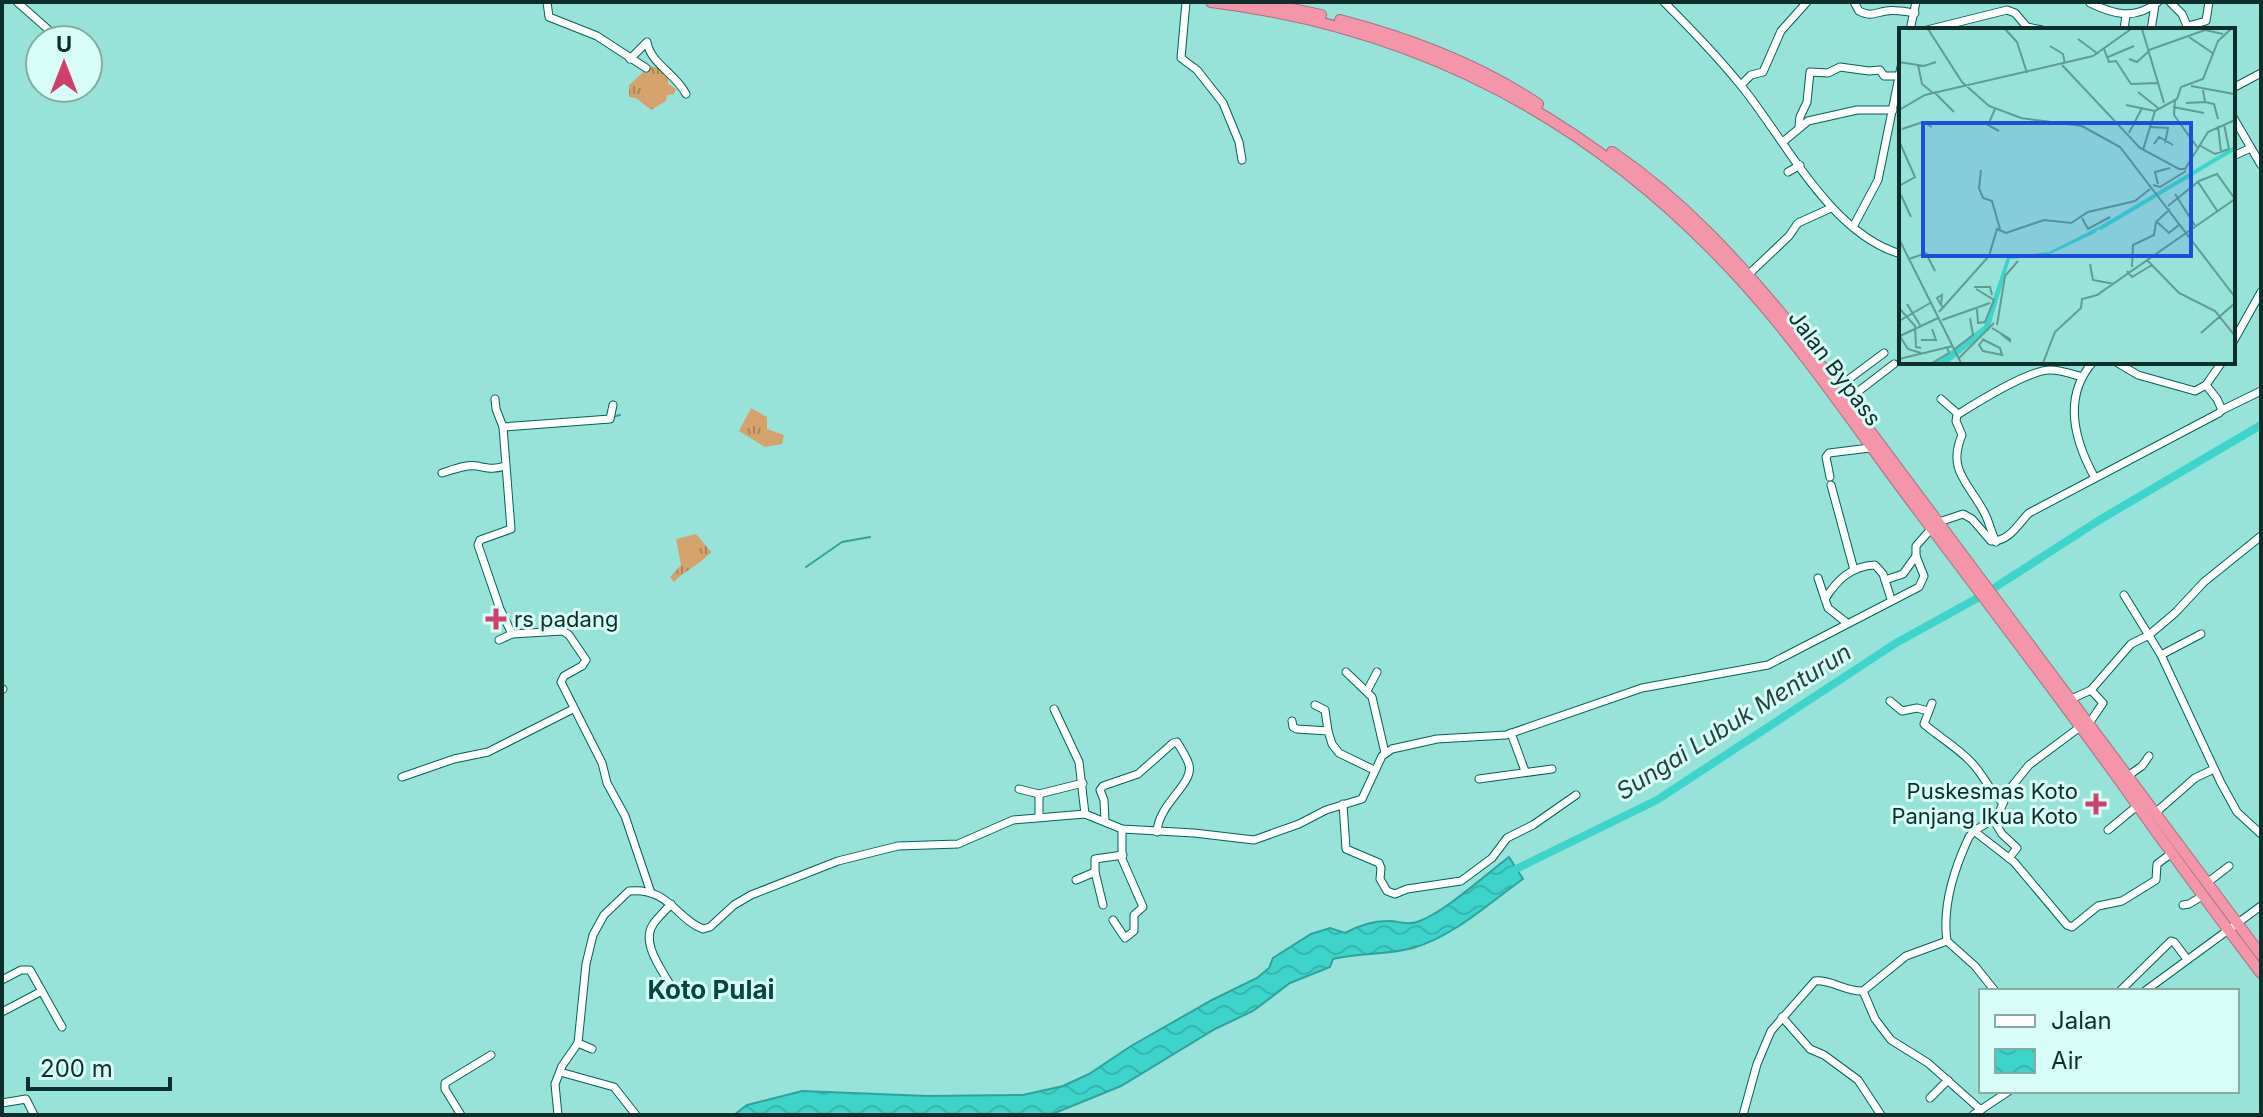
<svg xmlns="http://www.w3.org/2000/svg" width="2263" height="1117" font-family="Inter,sans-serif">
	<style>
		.grass { fill: url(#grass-tufts) }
		.water { fill: url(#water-waves); stroke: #2fa39a; stroke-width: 2 }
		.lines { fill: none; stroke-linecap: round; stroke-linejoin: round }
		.stream { stroke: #2fa39a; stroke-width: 2 }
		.river { stroke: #3dd5c9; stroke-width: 8 }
		.minor-casing { stroke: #045f59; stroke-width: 9 }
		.highway-casing { stroke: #a4717d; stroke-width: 12 }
		.minor { stroke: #fff; stroke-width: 7 }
		.highway { stroke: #f495a9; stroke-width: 10 }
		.poi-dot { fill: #cf406a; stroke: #d8fcf7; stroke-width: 3 }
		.labels { text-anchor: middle; stroke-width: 6; stroke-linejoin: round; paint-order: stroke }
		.street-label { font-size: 22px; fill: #0e2e2b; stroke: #d8fcf7 }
		.poi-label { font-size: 22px; fill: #0e2e2b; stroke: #d8fcf7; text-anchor: start }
		.water-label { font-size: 24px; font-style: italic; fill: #24423f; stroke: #d8fcf7 }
		.quarter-label { font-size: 26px; font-weight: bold; fill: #064742; stroke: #d8fcf7 }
		.inset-river { fill: none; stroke: #3dd5c9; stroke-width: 4 }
		.inset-road { fill: none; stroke: #609b94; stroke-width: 2 }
		.view { fill: #1d4ed8; fill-opacity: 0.15; stroke: #1d4ed8; stroke-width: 4 }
		.inset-edge { fill: none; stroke: #0e2e2b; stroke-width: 4 }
	</style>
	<defs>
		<pattern id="grass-tufts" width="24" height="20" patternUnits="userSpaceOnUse" patternTransform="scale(2)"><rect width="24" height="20" fill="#d6a26b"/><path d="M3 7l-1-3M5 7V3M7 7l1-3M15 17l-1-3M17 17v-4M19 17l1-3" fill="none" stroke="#ac8458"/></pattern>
		<pattern id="water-waves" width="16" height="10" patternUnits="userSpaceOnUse" patternTransform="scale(2)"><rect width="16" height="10" fill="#3dd5c9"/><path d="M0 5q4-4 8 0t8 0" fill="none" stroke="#34b7ad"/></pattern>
	</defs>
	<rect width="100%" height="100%" fill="#97e3da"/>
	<!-- grass -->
	<g class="grass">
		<polygon points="650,66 662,69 669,74 668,84 676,89 674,94 667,95 666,101 651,110 636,98 629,97 629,85"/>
		<polygon points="751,408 767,417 767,429 784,435 782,444 765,447 739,431"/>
		<path d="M696 534 711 552C700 565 685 570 674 582L670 577 681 565 676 539Z"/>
	</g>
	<!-- water -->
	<path class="water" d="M1509 857 1523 879C1489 903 1454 936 1413 948 1386 955 1359 953 1333 959L1330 967 1290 983 1253 1011 1215 1029 1121 1086 1050 1115H734L747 1105 802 1091 927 1096 1023 1095 1063 1086 1089 1074 1131 1046 1212 1000 1257 978 1269 968 1273 958 1311 934 1330 928 1345 933C1358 926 1372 921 1387 921 1397 920 1406 926 1417 922 1444 913 1485 875 1509 857Z"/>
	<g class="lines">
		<!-- stream -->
		<g class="stream">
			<polyline points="612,417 620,415"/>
			<polyline points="806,567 842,542 870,537"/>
		</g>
		<!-- river -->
		<polyline class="river" points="1510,872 1657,800 1896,643 1983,595 2101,519 2261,425"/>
		<defs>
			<g id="minor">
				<polyline points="17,2 51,32 77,35"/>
				<polyline points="547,2 549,17 597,36 646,68"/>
				<polyline points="1186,2 1181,58 1197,70 1223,103 1239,142 1242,160"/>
				<path d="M1664 2C1691 29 1719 58 1743 88 1787 143 1831 234 1901 254"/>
				<path d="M1854 2 1859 11C1871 17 1874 13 1886 11 1895 9 1906 12 1915 13"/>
				<polyline points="2170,2 2182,14 2188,28"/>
				<path d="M2090 3C2115 15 2135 20 2158 2"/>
				<polyline points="2188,26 2206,21 2209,2"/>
				<polyline points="1910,30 1916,2"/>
				<polyline points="1927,30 2007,10 2015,13 2027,27 2042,30"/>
				<polyline points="2124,30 2126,15"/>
				<polyline points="2151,30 2155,5"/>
				<path d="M630 59 647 42C650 63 676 74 686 94"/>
				<polyline points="1741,85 1751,75 1763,72 1781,31 1807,2"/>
				<polyline points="2233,88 2261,73"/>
				<polyline points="2233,117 2261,165"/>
				<polyline points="1799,126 1800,117 1807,102 1810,72 1828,73 1840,67 1869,71 1880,70 1884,76 1899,76"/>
				<polyline points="1784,141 1808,121 1857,110 1893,110"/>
				<polyline points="2233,156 2251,148"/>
				<polyline points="1788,172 1800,165"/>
				<polyline points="1853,227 1878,180 1901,67"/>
				<polyline points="1749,274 1789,236 1798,223 1831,208"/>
				<polyline points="2233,342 2261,292"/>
				<path d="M2093 362C2062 397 2075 442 2095 478"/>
				<polyline points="2116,362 2138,375 2195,391 2206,385 2222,362"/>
				<polyline points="1837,388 1884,353"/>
				<polyline points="495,399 496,409 503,427 511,529 480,540 478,545 500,609 512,634 563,631 569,635 586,660 582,666 564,676 561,682 602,763 607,783 625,816 651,893"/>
				<polyline points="1941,399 1958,414"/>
				<polyline points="1847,400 1894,364"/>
				<polyline points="2222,410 2261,391"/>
				<polyline points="503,427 610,419 613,405"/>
				<path d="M442 473C452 470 466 464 477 466 488 468 493 470 505 466"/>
				<polyline points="1830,477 1826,457 1829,453 1870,448"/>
				<polyline points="1831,485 1854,570"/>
				<path d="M1939 522 1963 514 1972 519 1991 541C2009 542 2018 524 2029 513L2219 413 2222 410 2217 399 2206 385"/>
				<path d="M1996 542C1991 532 1989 521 1984 512 1968 482 1947 470 1962 435L1956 421 1957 415C1976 403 2028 370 2050 370 2061 370 2072 374 2082 377"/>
				<polyline points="1818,578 1828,608 1847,623"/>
				<polyline points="1885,580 1903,574 1916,556"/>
				<polyline points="2124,595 2161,655 2221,783 2237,812 2261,834"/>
				<path d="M1825 599C1837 580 1851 566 1875 565L1883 574 1891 599"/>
				<polyline points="499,640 512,634"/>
				<polyline points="2161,655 2201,634"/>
				<polyline points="1346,672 1372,697 1385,753"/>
				<polyline points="2,689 3,689"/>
				<polyline points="1367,691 1377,672"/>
				<polyline points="2069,700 2091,690 2131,644 2149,635 2175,613 2204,582 2261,536"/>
				<polyline points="1890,701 1902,711 1917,708 1928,711"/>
				<path d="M1932 703 1924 724C1939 737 1957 747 1971 762 1984 775 1989 791 2003 803"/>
				<polyline points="1315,705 1325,710 1328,731"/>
				<polyline points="1054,709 1079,762 1085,814"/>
				<polyline points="1292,721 1293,727 1297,729 1328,731 1332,744 1339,753 1374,770"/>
				<polyline points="2088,725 2103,703 2091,690"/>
				<polyline points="1511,733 1525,771"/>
				<polyline points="402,777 454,759 488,752 573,709"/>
				<polyline points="2125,778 2142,766 2149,756"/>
				<polyline points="1479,779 1552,769"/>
				<polyline points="1019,789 1039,794"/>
				<polyline points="1343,804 1346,849 1379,863 1381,868 1380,879 1387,891 1395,894 1407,889 1461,881 1492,858 1507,838 1533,825 1576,795"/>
				<polyline points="2154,814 2195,778 2214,769"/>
				<polyline points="1039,817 1039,794 1083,783"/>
				<path d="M1105 821 1104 800 1100 790 1103 786 1138 774 1173 743 1177 742C1181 749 1187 757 1189 765 1194 784 1158 804 1157 832"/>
				<polyline points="1994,821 2002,834 2017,848 2009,858"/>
				<polyline points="2108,830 2137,806"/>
				<polyline points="1974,831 2014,862 2067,925 2072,927 2098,906 2122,901 2156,880 2157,864 2172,853"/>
				<polyline points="1076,880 1095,872"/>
				<polyline points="2207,883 2229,866"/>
				<path d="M671 904C666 910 659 916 654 923 639 942 663 971 672 988"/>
				<polyline points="1103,905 1095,872 1095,859 1123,855"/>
				<polyline points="2183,905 2189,904 2204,895"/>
				<polyline points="1113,920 1125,938 1134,931 1134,915 1143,907 1122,859 1122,829"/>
				<polyline points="1947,941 1975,966 1995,991"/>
				<polyline points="2,980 21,970 30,970 62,1027"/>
				<polyline points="1863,991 1875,1019 1891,1040 1928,1063 1981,1110"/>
				<polyline points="2120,991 2171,941 2174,942 2187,959"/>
				<polyline points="2145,991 2261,906"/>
				<polyline points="2,1012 42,991"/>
				<polyline points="1782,1017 1810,1049 1824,1055 1858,1080 1881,1115"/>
				<polyline points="578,1043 592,1049"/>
				<polyline points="560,1072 614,1087 636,1115"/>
				<polyline points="1930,1098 1948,1080"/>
				<polyline points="2,1103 26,1099 34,1115"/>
				<polyline points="461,1115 445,1089 445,1083 491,1055"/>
				<path d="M558 1115 555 1084 562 1066 578 1043 586 964 593 935 604 915 629 891C669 887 676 919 703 929L710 927 734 905 751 895 838 861 898 846 958 844 1013 820 1085 814 1122 829 1194 833 1254 840 1299 824 1326 810 1362 799 1382 756 1392 749 1437 739 1506 735 1642 688 1768 665 1919 587 1924 576 1916 556V546L1931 529"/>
				<path d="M1743 1115 1757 1064 1771 1031 1815 981C1830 979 1846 992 1863 991L1906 956 1947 941C1942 906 1954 869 1969 837L1974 831 1997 817 2009 790 2029 765 2080 727"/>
				<polyline points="1973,1115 2009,1091"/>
			</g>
			<g id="highway">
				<path d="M1211 2C1422 28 1596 121 1739 278 1806 351 1861 435 1920 513 1987 602 2055 691 2120 781 2166 846 2213 910 2261 973"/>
				<polyline points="1260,2 1321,15"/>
				<path d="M1340 20C1409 38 1480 65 1538 104"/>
				<path d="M1612 152C1684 201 1739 262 1794 329L2261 955"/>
			</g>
		</defs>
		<!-- minor casing -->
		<use href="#minor" class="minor-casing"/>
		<!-- highway casing -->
		<use href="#highway" class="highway-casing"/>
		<!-- minor -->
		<use href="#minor" class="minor"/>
		<!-- highway -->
		<use href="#highway" class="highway"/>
	</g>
	<!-- markers -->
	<g class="poi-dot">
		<path d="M492 607h8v8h8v8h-8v8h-8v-8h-8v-8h8z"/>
		<path d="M2092 792h8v8h8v8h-8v8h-8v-8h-8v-8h8z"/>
	</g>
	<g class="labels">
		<!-- street labels -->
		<g class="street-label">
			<text transform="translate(1835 368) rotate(53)" y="8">Jalan Bypass</text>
		</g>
		<!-- poi labels -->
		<g class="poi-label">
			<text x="514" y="627">rs padang</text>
			<text x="2078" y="799" text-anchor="end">Puskesmas Koto<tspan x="2078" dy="25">Panjang Ikua Koto</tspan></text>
		</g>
		<!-- water labels -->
		<g class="water-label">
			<text transform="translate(1734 722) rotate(-32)" y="8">Sungai Lubuk Menturun</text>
		</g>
		<!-- quarter labels -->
		<g class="quarter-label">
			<text x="711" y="999">Koto Pulai</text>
		</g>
	</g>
	<!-- overview -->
	<g transform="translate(1899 28)">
		<rect width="336" height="336" fill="#97e3da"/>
		<path d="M203 197 196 205 147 228 111 231 90 302 49 335H35L85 298 108 229 150 224Z" fill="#3dd5c9"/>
		<path class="inset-river" d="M200 201 336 120"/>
		<path class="inset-road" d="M29 1 63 54 90 78 122 90 183 98 221 119 336 269M106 1 118 14 128 45M243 1 265 75M290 9 315 26M179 11 199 26M151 18 164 26 166 36M205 21 210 34 217 33 232 56 259 55M250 22 306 2 324 6M209 29 235 18M230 31 238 34 250 23M0 34 25 38 37 34M19 37 23 56 34 65M163 37 241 120 280 141H286L309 104 336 92M292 58 335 66M35 64 55 84M239 64 259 80M336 64V92M276 72 275 87 298 119M306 74 315 76 319 91M287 75 306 74 304 62M227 77 256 83M274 79 305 85M96 81 89 97 100 103M0 82 26 67 194 28 232 1M325 96 330 121M319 98 322 124M250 99 269 100 266 115M3 101 24 94 33 99M230 105 243 80M255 116 260 109 274 117M300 117 316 126 330 121M244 122 256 83 278 71 282 59 304 51 319 13 332 1M82 142 80 160 84 170 93 173 101 201M299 154 319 184M259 156 256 144 271 140M254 157 261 159 287 143M0 158 16 149 1 115M276 166 297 199M2 167 12 189M269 178 300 153 318 146 336 171M183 190 189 201 211 189M258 194 270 205 281 196M0 211 62 335M10 231 27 225 36 243M248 232 280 265 316 283 336 308M191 236 194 252 215 256M233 239 234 217 255 207 257 194 271 181M228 243 233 249 253 237M75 259H91L93 267M77 261 95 272 86 294 79 295 78 281M8 276 21 297M42 277 43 267 38 270 42 277 45 280M0 280 16 298 17 319 22 320M40 284 90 228 98 201 107 205 145 192 172 195 189 184 236 173 251 161M43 292 91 275M0 293 33 274M98 297 106 248 119 233M93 300 111 311V313L102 306M302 305 336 275M0 307 9 321 22 325M1 308 39 290M83 311 101 320 103 327 84 323 80 317 84 312M22 312H37L33 301M56 321 74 307 71 290M60 330 95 295M0 331 54 318M33 335 50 325 48 319M144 335 156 304 182 280 183 271 198 267 336 171"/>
		<path class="view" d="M24 95H292V228H24Z"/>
		<rect width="336" height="336" class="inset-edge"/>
	</g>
	<!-- border -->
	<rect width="2263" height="1117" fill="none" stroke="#0e2e2b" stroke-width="8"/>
	<!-- legend -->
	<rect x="1979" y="989" width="260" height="104" fill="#d8fcf7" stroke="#87aaa5" stroke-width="2"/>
	<rect x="1995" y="1015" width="40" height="12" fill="#ffffff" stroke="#87aaa5" stroke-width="2"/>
	<text x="2051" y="1029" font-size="24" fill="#0e2e2b">Jalan</text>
	<rect x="1995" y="1049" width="40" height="24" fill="url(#water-waves)" stroke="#87aaa5" stroke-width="2"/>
	<text x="2051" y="1069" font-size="24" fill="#0e2e2b">Air</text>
	<!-- north arrow -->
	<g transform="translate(64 64)"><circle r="38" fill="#d8fcf7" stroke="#87aaa5" stroke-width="2"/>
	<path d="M0-6L14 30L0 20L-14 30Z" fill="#cf406a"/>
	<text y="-12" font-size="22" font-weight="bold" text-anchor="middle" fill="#0e2e2b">U</text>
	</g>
	<!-- scale -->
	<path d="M28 1077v12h142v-12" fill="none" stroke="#0e2e2b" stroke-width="4"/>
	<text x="40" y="1077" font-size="24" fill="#0e2e2b" stroke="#d8fcf7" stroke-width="6" paint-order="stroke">200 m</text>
</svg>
